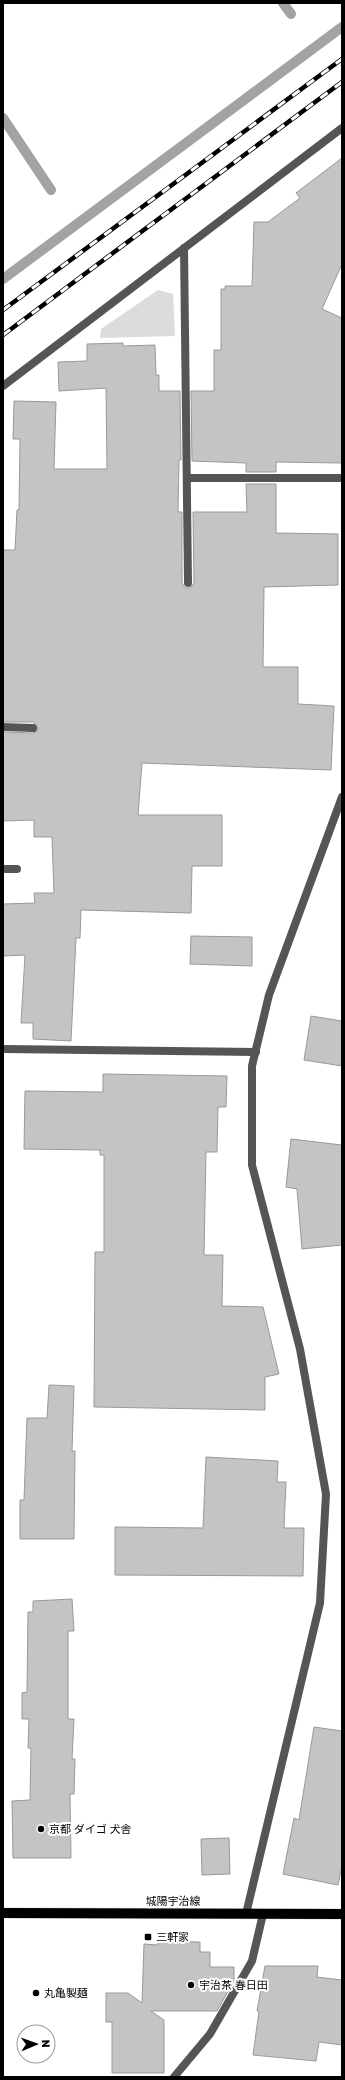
<svg xmlns="http://www.w3.org/2000/svg" width="345" height="2080" font-family="Rubik,'Noto Sans JP',sans-serif">
	<style>
		.green { fill: #dcdcdc }
		.lines { fill: none; stroke-linecap: round; stroke-linejoin: round }
		.stream { stroke: #a3a3a3; stroke-width: 10 }
		.building { fill: #c4c4c4; stroke: #999 }
		.primary-casing { stroke: #dbdbdb; stroke-width: 11 }
		.service { stroke: #555; stroke-width: 8 }
		.minor { stroke: #555; stroke-width: 8 }
		.primary { stroke: #000; stroke-width: 10 }
		.rail-casing { stroke: #000; stroke-width: 4.5 }
		.rail { stroke: #fff; stroke-width: 3; stroke-dasharray: 9; stroke-linecap: butt }
		.poi-dot { fill: #000; stroke: #fff; stroke-width: 1.5 }
		.labels { text-anchor: middle; stroke-width: 4; stroke-linejoin: round; paint-order: stroke }
		.poi-label { font-size: 11px; fill: #000; stroke: #fff; text-anchor: start }
		.street-label { font-size: 11px; fill: #000; stroke: #fff }
	</style>
	<rect width="100%" height="100%" fill="#fff"/>
	<!-- green -->
	<polygon class="green" points="158,290 173,294 175,336 100,338 101,329"/>
	<g class="lines">
		<!-- stream -->
		<g class="stream">
			<polyline points="283,3 291,14"/>
			<polyline points="3,118 51,190"/>
			<polyline points="3,279 342,27"/>
		</g>
	</g>
	<!-- building -->
	<g class="building">
		<polygon points="342,158 342,264 322,309 342,318 342,463 276,462 276,472 246,472 246,463 192,461 191,391 214,391 214,350 221,350 221,289 225,289 225,286 252,286 254,222 268,222 300,198 296,193"/>
		<polygon points="123,343 123,346 155,345 156,375 159,375 159,391 180,391 181,460 179,460 178,512 182,512 182,583 185,588 190,588 194,583 193,512 247,512 246,484 276,484 276,533 338,534 338,585 264,587 263,667 298,667 298,704 334,706 331,770 142,763 138,815 222,815 222,866 192,866 191,913 81,910 80,938 76,938 71,1041 33,1039 33,1023 21,1023 25,955 3,956 3,904 35,903 34,893 54,893 52,837 34,837 34,820 3,821 3,732 33,733 37,731 38,728 33,722 3,722 3,550 15,550 17,510 19,510 20,439 13,439 14,401 56,402 54,469 107,469 106,388 59,391 58,362 87,361 87,344"/>
		<polygon points="191,936 252,937 252,966 190,964"/>
		<polygon points="311,1016 342,1021 342,1066 304,1060"/>
		<polygon points="103,1074 227,1076 226,1107 218,1107 217,1152 206,1152 204,1255 223,1255 222,1306 263,1307 279,1374 265,1377 265,1410 94,1407 95,1252 104,1252 104,1155 100,1155 100,1150 24,1149 25,1091 103,1092"/>
		<polygon points="291,1139 342,1145 342,1245 302,1249 297,1189 286,1187"/>
		<polygon points="49,1385 74,1386 72,1451 75,1451 74,1539 20,1539 20,1500 24,1500 27,1418 47,1418"/>
		<polygon points="206,1457 278,1461 277,1482 286,1482 284,1528 304,1528 303,1576 115,1575 115,1527 203,1528"/>
		<polygon points="72,1599 74,1631 68,1631 68,1719 74,1719 72,1759 75,1759 74,1794 70,1794 71,1858 13,1858 12,1801 30,1800 31,1748 28,1748 29,1719 22,1719 22,1693 27,1692 28,1612 33,1612 33,1601"/>
		<polygon points="314,1727 342,1731 342,1865 338,1885 283,1874 294,1818 299,1820"/>
		<polygon points="229,1838 230,1874 202,1875 201,1839"/>
		<polygon points="158,1941 200,1942 200,1952 210,1952 210,1967 234,1967 234,1981 217,2011 151,2011 164,2020 164,2073 112,2073 112,2022 106,2022 106,1993 128,1993 142,2003 144,1944 158,1945"/>
		<polygon points="265,1966 318,1966 317,1977 342,1980 342,2045 319,2042 316,2061 253,2055 259,2011 257,2011"/>
	</g>
	<g class="lines">
		<defs>
			<polyline id="primary" points="3,1913 342,1914"/>
		</defs>
		<!-- primary casing -->
		<use href="#primary" class="primary-casing"/>
		<!-- service -->
		<g class="service">
			<polyline points="187,478 342,478"/>
			<polyline points="3,727 33,728"/>
			<polyline points="3,869 17,869"/>
			<polyline points="3,1049 256,1052"/>
			<polyline points="174,2077 210,2034 252,1961 263,1914"/>
		</g>
		<!-- minor -->
		<g class="minor">
			<polyline points="184,248 188,583"/>
			<polyline points="3,386 342,128"/>
			<polyline points="246,1914 320,1603 326,1494 300,1349 252,1165 252,1066 269,995 342,797"/>
		</g>
		<!-- primary -->
		<use href="#primary" class="primary"/>
		<defs>
			<g id="rail">
				<polyline points="3,310 342,59"/>
				<polyline points="3,335 342,82"/>
			</g>
		</defs>
		<!-- rail casing -->
		<use href="#rail" class="rail-casing"/>
		<!-- rail -->
		<use href="#rail" class="rail"/>
	</g>
	<!-- markers -->
	<g class="poi-dot">
		<circle cx="41" cy="1829" r="4"/>
		<rect x="144" y="1933" width="8" height="8" rx="2"/>
		<circle cx="191" cy="1985" r="4"/>
		<circle cx="36" cy="1993" r="4"/>
	</g>
	<g class="labels">
		<!-- poi labels -->
		<g class="poi-label">
			<text x="49" y="1833">京都 ダイゴ 犬舎</text>
			<text x="156" y="1941">三軒家</text>
			<text x="199" y="1989">宇治茶 春日田</text>
			<text x="44" y="1997">丸亀製麺</text>
		</g>
		<!-- street labels -->
		<g class="street-label">
			<text x="173" y="1905">城陽宇治線</text>
		</g>
	</g>
	<!-- border -->
	<rect width="345" height="2080" fill="none" stroke="#000000" stroke-width="8"/>
	<!-- north arrow -->
	<g transform="translate(36 2044) rotate(88)"><circle r="19" fill="#ffffff" stroke="#999999"/>
	<path d="M0-3L7 15L0 10L-7 15Z" fill="#000000"/>
	<text y="-6" font-size="11" font-weight="bold" text-anchor="middle" fill="#000000">N</text>
	</g>
</svg>
